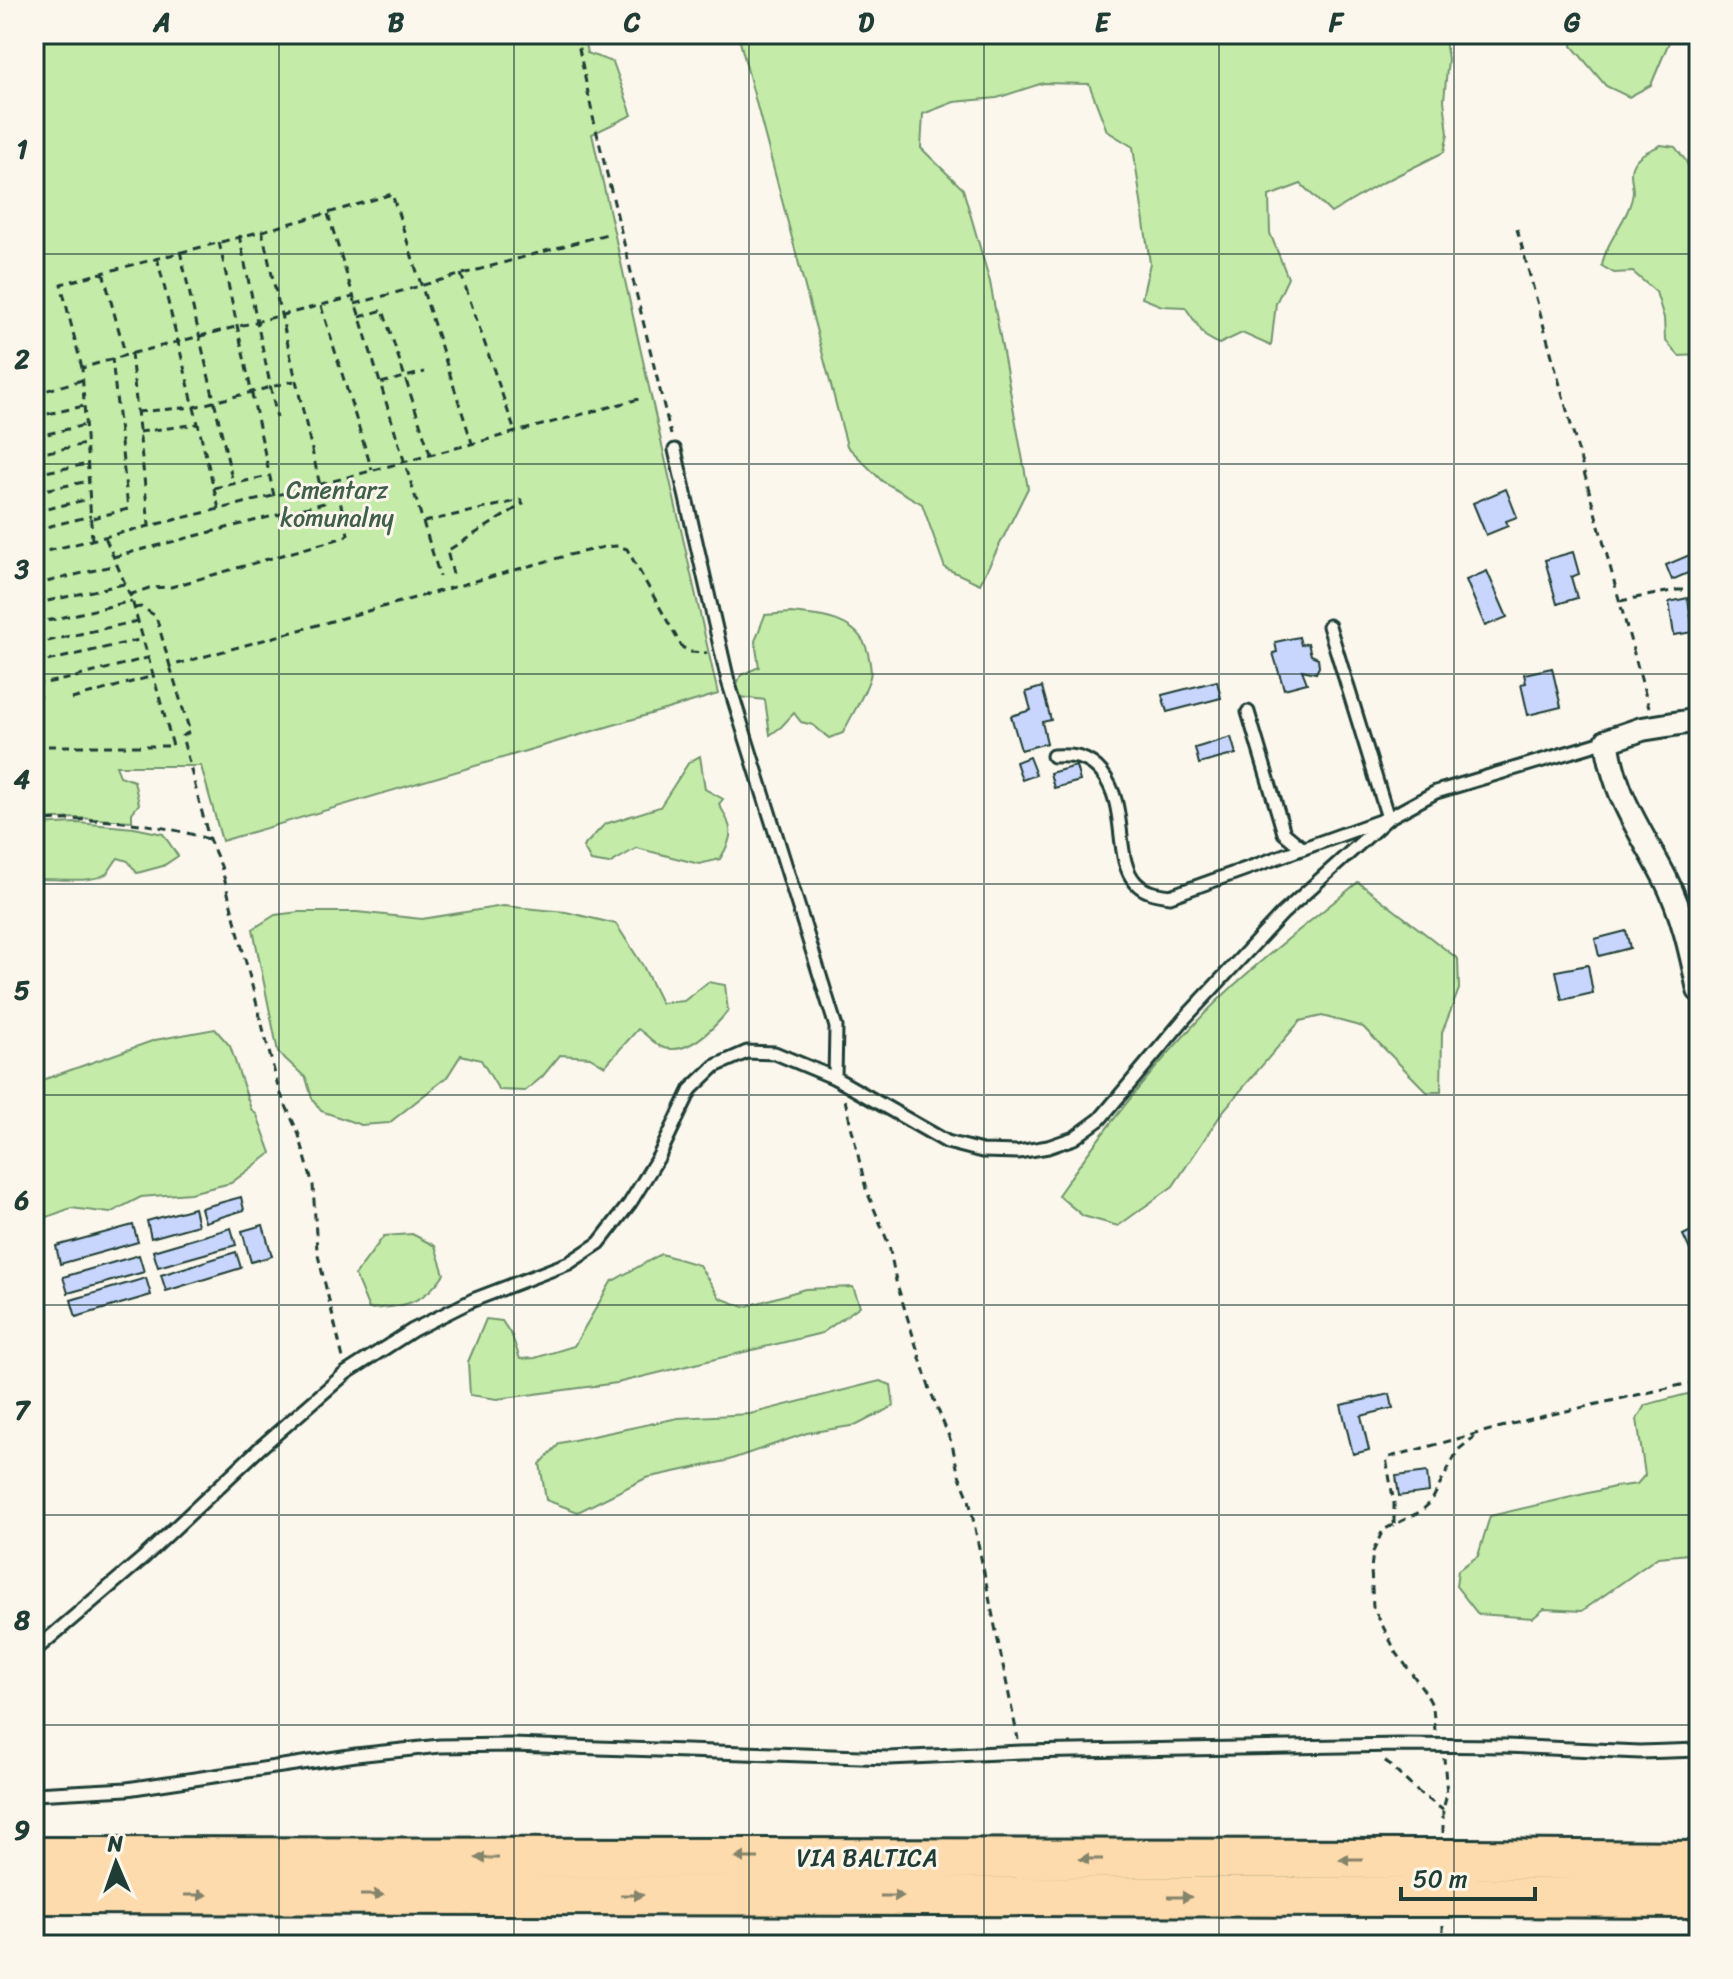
<svg xmlns="http://www.w3.org/2000/svg" width="1733" height="1979" font-family="Sriracha,sans-serif">
	<style>
		.green { fill: #c4eca8; stroke: #72946e; stroke-width: 2 }
		.building { fill: #c8d6fd; stroke: #1f3d34; stroke-width: 2 }
		.lines { fill: none; stroke-linecap: round; stroke-linejoin: round }
		.lane-casing { stroke: #1f3d34; stroke-width: 17 }
		.street-casing { stroke: #1f3d34; stroke-width: 28 }
		.highway-casing { stroke: #1f3d34; stroke-width: 44 }
		.path { stroke: #1f3d34; stroke-width: 3; stroke-dasharray: 8 6; stroke-linecap: butt }
		.lane { stroke: #fbf7ec; stroke-width: 11 }
		.street { stroke: #fbf7ec; stroke-width: 22 }
		.highway { stroke: #fedbac; stroke-width: 38 }
		.highway-bridge-casing { stroke: #1f3d34; stroke-width: 44; stroke-linecap: butt }
		.highway-bridge { stroke: #fedbac; stroke-width: 38 }
		.oneway { fill: #83846a }
		.grid { fill: none; stroke: #1f3d34; stroke-width: 2; stroke-opacity: 0.55 }
		.labels { text-anchor: middle; stroke-width: 6; stroke-linejoin: round; paint-order: stroke }
		.park-label { font-size: 24px; fill: #40604b; stroke: #fbf7ec }
		.street-label { font-size: 24px; fill: #1f3d34; stroke: #fbf7ec }
		.neatline { fill: none; stroke: #1f3d34; stroke-width: 3 }
		.grid-label { font-size: 26px; text-anchor: middle; font-weight: bold; fill: #1f3d34 }
	</style>
	<rect width="100%" height="100%" fill="#fbf7ec"/>
	<filter id="ink" filterUnits="userSpaceOnUse"><feTurbulence type="fractalNoise" baseFrequency=".0125" numOctaves="2"/><feDisplacementMap in="SourceGraphic" scale="16" xChannelSelector="R" yChannelSelector="G"/><feConvolveMatrix kernelMatrix="1 2 1 2 8 2 1 2 1" color-interpolation-filters="sRGB"/></filter>
	<g filter="url(#ink)">
		<!-- green -->
		<g class="green">
			<polygon points="34,34 583,34 587,53 613,62 632,115 592,134 718,694 222,841 201,766 116,766 120,776 134,781 139,804 132,813 132,821 78,818 34,820"/>
			<polygon points="738,34 1444,34 1448,59 1444,100 1448,134 1444,152 1380,184 1331,213 1301,184 1269,196 1270,233 1288,278 1276,303 1271,346 1242,333 1219,344 1205,336 1185,307 1162,306 1142,298 1150,263 1133,147 1107,131 1089,84 1043,83 997,98 954,102 923,114 921,148 963,189 990,282 1028,488 980,584 945,568 922,504 882,481 847,446"/>
			<polygon points="1573,34 1699,34 1699,37 1669,42 1651,85 1629,97 1606,86 1572,46"/>
			<path d="M1661 145 1675 147 1686 161 1699 191V355L1679 356 1665 340 1664 318 1656 292 1633 272 1614 273 1602 266C1606 239 1630 219 1633 192 1633 183 1629 175 1632 167 1637 154 1649 151 1661 145Z"/>
			<path d="M791 613C823 616 863 619 869 658 870 665 872 670 870 677 864 697 852 714 843 733L829 738 813 725 801 722 794 713 781 727 770 735 765 700 740 697 736 686 741 675 759 667 755 641 765 615Z"/>
			<path d="M700 756 705 789 723 799 719 804C733 828 735 835 720 859L699 864 637 848 609 864 591 861 583 847 605 824 660 807 689 762Z"/>
			<path d="M78 823 134 828 163 834 178 856 163 866 137 873 128 861 118 858C114 862 110 871 106 874 91 884 52 878 34 879V825Z"/>
			<path d="M1358 882 1458 959 1459 989 1442 1033 1441 1092H1427L1363 1027 1322 1016 1300 1021 1224 1110 1173 1186 1118 1226 1083 1216 1058 1195C1099 1136 1143 1080 1192 1027 1241 973 1302 929 1358 882Z"/>
			<path d="M503 906 566 912 616 924 643 966 661 1003 684 1001 708 982 725 985 728 1011C714 1028 689 1055 664 1048 655 1045 646 1034 638 1029L605 1066 590 1057 560 1055 542 1077 525 1091 499 1090 481 1060 461 1055 447 1077 389 1123 361 1125 321 1111 312 1098 306 1078 278 1052 253 929 275 915 299 912H357L422 919Z"/>
			<polygon points="215,1029 230,1046 251,1109 257,1115 271,1153 231,1183 190,1193 141,1197 110,1213 71,1208 34,1222 34,1083 155,1040"/>
			<path d="M412 1234 435 1246 444 1274C423 1305 404 1306 369 1309L355 1275 384 1236Z"/>
			<polygon points="661,1254 699,1265 720,1298 744,1307 805,1289 853,1287 860,1306 822,1333 617,1383 497,1399 470,1395 468,1362 486,1319 502,1321 512,1336 520,1359 535,1358 574,1346 611,1282"/>
			<polygon points="880,1381 891,1385 894,1406 857,1425 807,1433 726,1461 646,1478 578,1512 546,1500 540,1464 560,1443 678,1418 750,1414"/>
			<polygon points="1687,1394 1699,1400 1699,1553 1658,1557 1582,1611 1544,1609 1533,1618 1478,1614 1456,1586 1458,1570 1478,1556 1490,1516 1614,1487 1637,1484 1645,1475 1637,1419 1645,1405"/>
		</g>
		<!-- building -->
		<g class="building">
			<polygon points="1506,489 1517,517 1506,521 1508,526 1486,535 1473,503"/>
			<polygon points="1699,551 1699,568 1672,580 1666,565"/>
			<polygon points="1573,552 1579,574 1571,577 1577,598 1557,604 1545,560"/>
			<polygon points="1487,571 1507,617 1485,626 1466,580"/>
			<polygon points="1688,598 1693,632 1674,635 1669,602"/>
			<polygon points="1299,637 1301,645 1308,643 1311,655 1318,658 1319,667 1316,673 1302,670 1307,683 1284,689 1273,653 1277,652 1275,642"/>
			<polygon points="1552,668 1561,707 1528,715 1521,684 1526,683 1524,674"/>
			<polygon points="1217,681 1221,698 1167,712 1162,695"/>
			<polygon points="1042,687 1051,720 1042,722 1047,743 1021,750 1011,716 1031,710 1026,692"/>
			<polygon points="1231,737 1236,754 1199,764 1195,748"/>
			<polygon points="1029,757 1036,775 1022,780 1016,762"/>
			<polygon points="1076,766 1080,781 1054,788 1050,773"/>
			<polygon points="1626,931 1630,948 1599,956 1595,939"/>
			<polygon points="1588,965 1593,993 1562,1000 1556,971"/>
			<polygon points="241,1197 244,1210 205,1222 201,1208"/>
			<polygon points="194,1208 198,1225 151,1238 147,1221"/>
			<polygon points="133,1225 138,1242 60,1264 56,1246"/>
			<polygon points="263,1225 272,1256 251,1262 242,1231"/>
			<polygon points="1699,1227 1699,1245 1690,1250 1683,1235"/>
			<polygon points="231,1228 236,1245 158,1267 153,1251"/>
			<polygon points="236,1252 241,1268 166,1291 161,1275"/>
			<polygon points="139,1255 144,1272 68,1293 63,1277"/>
			<polygon points="146,1278 151,1295 76,1317 71,1300"/>
			<polygon points="1390,1394 1393,1408 1361,1416 1369,1450 1353,1454 1341,1405"/>
			<polygon points="1427,1472 1429,1492 1399,1496 1396,1476"/>
		</g>
		<g class="lines">
			<defs>
				<g id="lane">
					<polyline points="675,450 728,681 836,1027 835,1078"/>
					<polyline points="1329,626 1388,818"/>
					<polyline points="1248,712 1284,833 1302,848"/>
					<path d="M1053 756C1073 755 1088 756 1102 773 1129 807 1113 859 1136 883 1145 893 1157 894 1170 896L1388 818 1436 792 1607 741"/>
					<polyline points="34,1651 143,1558 261,1447 346,1373 413,1330 473,1300 569,1263 599,1243 630,1203 659,1156 691,1089 715,1066 747,1052 775,1053 835,1078 947,1142 982,1151 1018,1152 1048,1147 1074,1138 1100,1119 1185,1018 1282,914 1388,818"/>
					<polyline points="34,1794 127,1789 356,1755 440,1746 512,1745 889,1758 1021,1752 1399,1745 1506,1746 1640,1752 1699,1750"/>
				</g>
				<path id="street" d="M1699 720 1642 729 1607 741C1616 800 1639 827 1665 878 1683 914 1691 951 1699 990"/>
				<g id="highway">
					<polyline points="34,1857 1429,1859"/>
					<polyline points="1462,1859 1699,1861"/>
					<polyline points="34,1894 1426,1897"/>
					<polyline points="1465,1897 1699,1898"/>
				</g>
			</defs>
			<!-- lane casing -->
			<use href="#lane" class="lane-casing"/>
			<!-- street casing -->
			<use href="#street" class="street-casing"/>
			<!-- highway casing -->
			<use href="#highway" class="highway-casing"/>
			<!-- path -->
			<g class="path">
				<polyline points="576,34 593,117 671,435"/>
				<polyline points="328,214 440,577"/>
				<polyline points="1517,229 1649,708"/>
				<polyline points="239,235 277,418"/>
				<polyline points="219,242 274,496"/>
				<polyline points="180,251 233,483"/>
				<polyline points="157,257 219,509"/>
				<polyline points="103,272 125,353"/>
				<polyline points="461,274 515,432"/>
				<polyline points="355,304 607,234"/>
				<polyline points="321,306 372,470"/>
				<polyline points="360,317 383,310 430,454"/>
				<polyline points="131,353 149,525"/>
				<path d="M82 368 61 284C171 254 282 228 392 194L472 443"/>
				<polyline points="381,383 425,372"/>
				<polyline points="34,394 82,380"/>
				<polyline points="137,412 194,407 294,381"/>
				<polyline points="34,417 84,406"/>
				<polyline points="139,432 198,424"/>
				<polyline points="34,437 85,425"/>
				<polyline points="34,455 85,444"/>
				<polyline points="34,474 88,464"/>
				<polyline points="214,488 269,476"/>
				<polyline points="34,492 89,481"/>
				<polyline points="34,512 89,499"/>
				<polyline points="93,518 128,509 112,358"/>
				<polyline points="424,522 521,500 523,504 447,551 453,574"/>
				<polyline points="34,530 91,516"/>
				<polyline points="92,540 82,368 126,355 353,297"/>
				<polyline points="34,554 318,485 639,399"/>
				<polyline points="113,557 324,503 262,231"/>
				<polyline points="34,585 116,565"/>
				<polyline points="129,595 149,588 171,587 345,537 348,534 335,480"/>
				<polyline points="1620,601 1677,590 1699,590"/>
				<polyline points="34,604 124,584"/>
				<polyline points="134,608 141,607 156,616 170,666 569,555 604,547 618,546 627,549 682,647 690,652 707,653"/>
				<polyline points="34,624 132,601"/>
				<polyline points="34,644 138,621"/>
				<polyline points="34,664 143,639"/>
				<polyline points="170,666 190,732 182,736 209,839 221,866 279,1090 299,1135 313,1185 317,1251 343,1358"/>
				<polyline points="34,685 72,678 147,658"/>
				<polyline points="34,697 43,696"/>
				<polyline points="72,699 153,676"/>
				<polyline points="34,746 173,746 132,600 105,537"/>
				<path d="M34 822C90 816 154 822 208 839"/>
				<polyline points="845,1100 866,1189 889,1245 896,1281 930,1390 952,1444 958,1472 969,1499 1018,1739"/>
				<polyline points="1394,1524 1394,1503 1386,1458 1531,1419 1699,1381"/>
				<polyline points="1435,1731 1433,1707 1426,1693 1396,1652 1373,1607 1371,1569 1373,1552 1383,1530 1420,1512 1431,1502 1458,1450 1474,1437"/>
				<polyline points="1385,1761 1417,1791 1443,1810"/>
				<polyline points="1443,1833 1443,1810 1447,1794 1444,1758"/>
				<polyline points="1443,1945 1443,1925"/>
			</g>
			<!-- lane -->
			<use href="#lane" class="lane"/>
			<!-- street -->
			<use href="#street" class="street"/>
			<!-- highway -->
			<use href="#highway" class="highway"/>
			<defs>
				<g id="highway-bridge">
					<polyline points="1429,1859 1462,1859"/>
					<polyline points="1426,1897 1465,1897"/>
				</g>
			</defs>
			<!-- highway-bridge casing -->
			<use href="#highway-bridge" class="highway-bridge-casing"/>
			<!-- highway-bridge -->
			<use href="#highway-bridge" class="highway-bridge"/>
		</g>
		<!-- one-way arrows -->
		<defs><path id="oneway-solid" d="M-6-.8H1V-3.2L6.5 0L1 3.2V.8H-6Z" transform="scale(2)"/></defs>
		<g class="oneway">
			<use href="#oneway-solid" transform="translate(487 1858) rotate(-180)"/>
			<use href="#oneway-solid" transform="translate(747 1858) rotate(-180)"/>
			<use href="#oneway-solid" transform="translate(1091 1859) rotate(-180)"/>
			<use href="#oneway-solid" transform="translate(1351 1859) rotate(-180)"/>
			<use href="#oneway-solid" transform="translate(196 1895)"/>
			<use href="#oneway-solid" transform="translate(372 1895)"/>
			<use href="#oneway-solid" transform="translate(632 1895)"/>
			<use href="#oneway-solid" transform="translate(892 1896)"/>
			<use href="#oneway-solid" transform="translate(1180 1897)"/>
		</g>
	</g>
	<!-- grid -->
	<path class="grid" d="M279 34V1945M514 34V1945M749 34V1945M984 34V1945M1219 34V1945M1454 34V1945M34 254H1699M34 464H1699M34 674H1699M34 884H1699M34 1095H1699M34 1305H1699M34 1515H1699M34 1725H1699"/>
	<g class="labels">
		<!-- park labels -->
		<g class="park-label">
			<text x="337" y="498">Cmentarz<tspan x="337" dy="28">komunalny</tspan></text>
		</g>
		<!-- street labels -->
		<g class="street-label">
			<text x="867" y="1866">VIA BALTICA</text>
		</g>
	</g>
	<!-- margin -->
	<rect width="1733" height="1979" fill="none" stroke="#fbf7ec" stroke-width="88"/>
	<!-- north arrow -->
	<g transform="translate(116 1863) rotate(358)" stroke="#fbf7ec" stroke-width="6" paint-order="stroke">
	<path d="M0-6L14 30L0 20L-14 30Z" fill="#1f3d34"/>
	<text y="-12" font-size="22" font-weight="bold" text-anchor="middle" fill="#1f3d34">N</text>
	</g>
	<!-- scale -->
	<path d="M1401 1887v12h134v-12" fill="none" stroke="#1f3d34" stroke-width="4"/>
	<text x="1413" y="1887" font-size="24" fill="#1f3d34" stroke="#fbf7ec" stroke-width="6" paint-order="stroke">50 m</text>
	<rect x="44" y="44" width="1645" height="1891" class="neatline"/>
	<g class="grid-label">
		<text x="162" y="31">A</text>
		<text x="396" y="31">B</text>
		<text x="632" y="31">C</text>
		<text x="866" y="31">D</text>
		<text x="1102" y="31">E</text>
		<text x="1336" y="31">F</text>
		<text x="1572" y="31">G</text>
		<text x="22" y="158">1</text>
		<text x="22" y="368">2</text>
		<text x="22" y="578">3</text>
		<text x="22" y="788">4</text>
		<text x="22" y="999">5</text>
		<text x="22" y="1209">6</text>
		<text x="22" y="1419">7</text>
		<text x="22" y="1629">8</text>
		<text x="22" y="1839">9</text>
	</g>
</svg>
